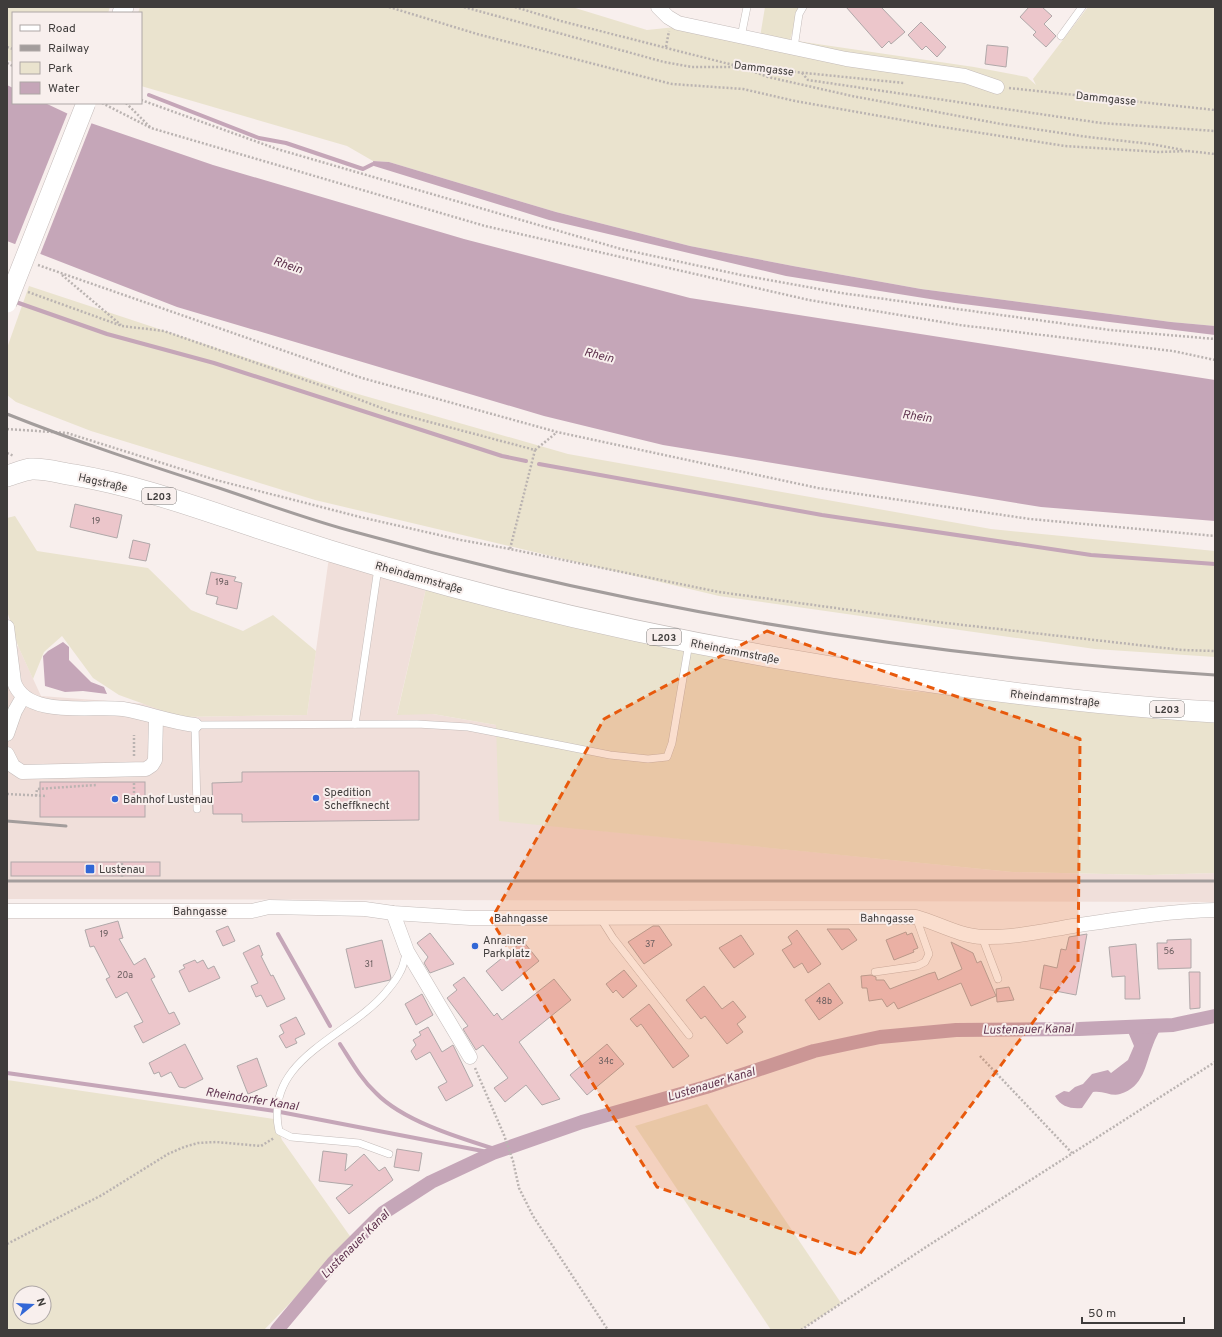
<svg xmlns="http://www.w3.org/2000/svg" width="1222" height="1337" font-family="Overpass,sans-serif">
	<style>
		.built { fill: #f0dfda }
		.green { fill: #eae3ce; fill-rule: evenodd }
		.water { fill: #c5a6b8 }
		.pier { fill: #f8efed }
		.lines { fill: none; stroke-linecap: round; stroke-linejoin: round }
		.stream { stroke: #c5a6b8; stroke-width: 4 }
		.canal { stroke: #c5a6b8; stroke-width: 14 }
		.building { fill: #ecc6cb; stroke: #b0a8a9 }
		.service-casing { stroke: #c4bcba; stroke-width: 8 }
		.minor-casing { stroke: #c4bcba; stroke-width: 15 }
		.secondary-casing { stroke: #c4bcba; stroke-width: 20 }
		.primary-casing { stroke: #c4bcba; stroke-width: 22 }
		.path { stroke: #bab3b1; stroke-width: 2.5; stroke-dasharray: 2 2; stroke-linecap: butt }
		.service { stroke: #fff; stroke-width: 7 }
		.minor { stroke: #fff; stroke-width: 14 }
		.secondary { stroke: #fff; stroke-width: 19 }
		.primary { stroke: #fff; stroke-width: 21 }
		.rail { stroke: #a39d9c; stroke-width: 3 }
		.secondary-bridge-casing { stroke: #c4bcba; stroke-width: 20; stroke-linecap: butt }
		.secondary-bridge { stroke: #fff; stroke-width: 19 }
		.marked { fill: #e8590c; fill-opacity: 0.2; stroke: #e8590c; stroke-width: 3; stroke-dasharray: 8 5; stroke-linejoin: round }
		.poi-dot { fill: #3267d6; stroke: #f8efed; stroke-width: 1.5 }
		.labels { text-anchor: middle; stroke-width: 4; stroke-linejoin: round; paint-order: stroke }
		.number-label { font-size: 9px; fill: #6a5e5f }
		.shield { fill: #f8efed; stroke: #767270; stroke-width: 1 }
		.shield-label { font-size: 10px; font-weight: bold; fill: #3f3c3b }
		.street-label { font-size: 11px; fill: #3f3c3b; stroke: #f8efed }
		.poi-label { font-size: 11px; fill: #3f3c3b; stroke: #f8efed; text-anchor: start }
		.water-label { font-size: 12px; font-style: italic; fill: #60344f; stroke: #f8efed }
	</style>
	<rect width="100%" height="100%" fill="#f8efed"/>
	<!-- built -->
	<polygon class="built" points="329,557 427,584 397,714 433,714 496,725 604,831 1012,872 1150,875 1215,873 1215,902 7,899 7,647 18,646 41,696 149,704 180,717 307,715"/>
	<!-- green -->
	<g class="green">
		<polygon points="7,7 110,7 108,13 13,13 13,62 7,60"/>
		<polygon points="140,7 572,7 647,30 676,27 760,37 765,7 800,7 790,40 974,67 1027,77 1036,85 1033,79 1088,7 1215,7 1215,326 1171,322 921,289 793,266 690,246 556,212 389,162 373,161 347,146 141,86 141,13 138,13"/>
		<polygon points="29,286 344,390 568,454 991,529 1215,551 1215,657 1095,649 719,596 315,500 91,431 16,402 7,395 7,348"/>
		<polygon points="15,516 37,551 148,568 191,610 243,631 273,615 316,651 307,715 180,717 119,695 93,678 62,636 44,652 33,679 18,646 7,611 7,518"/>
		<polygon points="427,584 685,648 900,690 1215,719 1215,873 1150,875 1012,872 499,821 496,725 433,714 397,715"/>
		<path d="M7 1080 274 1119 282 1140 352 1239 264 1330H7ZM20 1293H44V1317H20Z"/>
		<polygon points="707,1104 841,1303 801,1330 771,1330 635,1126"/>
	</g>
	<!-- water -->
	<g class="water">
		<polygon points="7,85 13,88 13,103 45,103 79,119 213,165 464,239 690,298 1215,380 1215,521 1041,507 663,445 544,416 177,307 7,241"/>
		<polygon points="373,161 389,162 556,212 690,246 793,266 921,289 1171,322 1215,326 1215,335 955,303 786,276 549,220 374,166"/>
		<polygon points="63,642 69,647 69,660 91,682 104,687 107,694 83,691 65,692 45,686 43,656 48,651"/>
		<path d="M1162 1026C1159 1032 1155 1039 1153 1045 1145 1065 1144 1087 1120 1094 1112 1097 1103 1090 1093 1092L1082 1108C1071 1109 1061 1107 1055 1096L1064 1091 1069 1092 1075 1087 1083 1084 1092 1074 1108 1070 1111 1073 1128 1060 1134 1046 1126 1027Z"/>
	</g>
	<!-- pier -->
	<polygon class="pier" points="68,112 92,122 39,257 14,247"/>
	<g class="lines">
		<!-- stream -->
		<g class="stream">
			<polyline points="149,95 259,138 286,143 363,169 373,164"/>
			<polyline points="13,301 107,334 214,363 502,456 526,461"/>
			<polyline points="539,464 822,515 1091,555 1215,564"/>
			<polyline points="278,934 330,1026"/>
			<path d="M340 1044C351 1061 361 1079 376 1093 404 1122 463 1139 501 1151"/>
			<polyline points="7,1073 275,1111 493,1153"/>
		</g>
		<!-- canal -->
		<polyline class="canal" points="277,1330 333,1263 383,1213 431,1182 493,1153 582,1122 706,1087 814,1051 880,1037 956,1030 1079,1029 1173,1025 1215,1016"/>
	</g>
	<!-- building -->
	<g class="building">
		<polygon points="846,7 881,7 905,32 891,44 889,41 882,48"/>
		<polygon points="1029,7 1042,7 1052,16 1044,24 1056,36 1046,47 1033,35 1036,32 1020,17"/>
		<polygon points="921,22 946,47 937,57 926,46 922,50 908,35"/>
		<polygon points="987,45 1008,47 1006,67 985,64"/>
		<polygon points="75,504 122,515 117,538 70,527"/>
		<polygon points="133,540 150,544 146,561 129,558"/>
		<polygon points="211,572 236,577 234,581 242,583 237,609 216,604 218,597 206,594"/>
		<polygon points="419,771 419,820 242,822 242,814 213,814 212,783 242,782 242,772"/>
		<rect x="40" y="782" width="105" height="35"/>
		<rect x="11" y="862" width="149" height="14"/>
		<polygon points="118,921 123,938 119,939 134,965 145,958 155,977 151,979 169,1014 174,1012 180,1024 143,1043 134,1026 143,1022 127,992 116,998 106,979 110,977 94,946 90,947 85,930"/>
		<polygon points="228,926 235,941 223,946 216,931"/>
		<polygon points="653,926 659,926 672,945 644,964 628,942"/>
		<polygon points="827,929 849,929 857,940 842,950"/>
		<polygon points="797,930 821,964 808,973 802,963 794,968 782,950 792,944 788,937"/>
		<polygon points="906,932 907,935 912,933 918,948 913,950 914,952 894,960 886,940"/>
		<polygon points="430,933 454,964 430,973 424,963 428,957 417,943"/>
		<polygon points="1087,934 1076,995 1040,988 1044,965 1057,968 1061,949 1066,950 1069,937"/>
		<polygon points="741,935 754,954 734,968 719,948"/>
		<polygon points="1191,939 1191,968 1158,969 1157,943 1167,943 1167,940"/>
		<polygon points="382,940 391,978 390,980 355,988 346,949"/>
		<polygon points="523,941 539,961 502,991 486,971"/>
		<polygon points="951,942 973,953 977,963 981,961 996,996 971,1006 961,983 898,1009 894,1002 887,1007 882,999 869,1001 867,988 862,988 861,976 871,975 876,977 876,980 884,980 890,989 928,974 935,972 938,980 960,970 962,969"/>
		<polygon points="1136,944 1140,999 1125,999 1125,976 1112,977 1109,947"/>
		<polygon points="259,945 263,955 261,956 271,976 273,975 285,999 267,1007 261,995 256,997 251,986 258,983 243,953"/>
		<polygon points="195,960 197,963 203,960 208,969 214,966 220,978 189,992 179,971 185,968 183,965"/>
		<polygon points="624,970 637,986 623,998 616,990 613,993 606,984"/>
		<polygon points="1189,972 1200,972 1200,1008 1190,1009"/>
		<polygon points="464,977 494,1016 497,1013 502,1020 554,979 571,1000 519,1042 560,1099 542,1105 526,1085 505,1102 494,1088 508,1078 483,1045 476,1050 463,1029 468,1026 447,998 457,990 453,985"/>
		<polygon points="829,983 843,1003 819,1020 805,1000"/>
		<polygon points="704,986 722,1009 733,1001 746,1017 737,1024 743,1032 727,1044 705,1016 701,1019 686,1000"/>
		<polygon points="1009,987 1014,1000 997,1002 996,989"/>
		<polygon points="422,994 433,1015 416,1025 405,1004"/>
		<polygon points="649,1004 689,1056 673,1068 641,1024 637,1027 630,1019"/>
		<polygon points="296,1017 305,1034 295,1039 297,1043 286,1048 279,1036 284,1033 280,1025"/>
		<polygon points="428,1027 442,1052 453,1045 473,1086 446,1101 438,1087 447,1082 430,1052 416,1060 411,1051 416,1045 413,1040 421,1035 419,1032"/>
		<polygon points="185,1044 203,1079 185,1088 179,1087 171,1072 161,1077 159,1072 154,1074 149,1063"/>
		<polygon points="607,1044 624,1064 587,1095 570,1075"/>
		<polygon points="257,1058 267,1086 248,1094 237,1066"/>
		<polygon points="397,1149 422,1153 419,1171 394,1167"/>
		<polygon points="323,1151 347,1154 345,1171 364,1154 379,1171 385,1167 393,1180 349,1214 336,1198 353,1185 319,1181"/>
	</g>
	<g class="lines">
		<defs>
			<g id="service">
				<polyline points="1061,36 1082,7"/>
				<polyline points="741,37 747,7"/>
				<polyline points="794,48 799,14 803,7"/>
				<polyline points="355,724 378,568"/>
				<polyline points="197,809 195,725 417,724 468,727 610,755 648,759 667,757 672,743 689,643"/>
				<polyline points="601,919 613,938 689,1035"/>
				<polyline points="982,937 998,979"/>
				<polyline points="875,972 917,966 925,962 929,954 916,917"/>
				<path d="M389 1154 359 1143 291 1137 279 1131C263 1058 349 1037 386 992 391 986 397 979 400 972 404 966 404 958 407 952"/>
			</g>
			<g id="minor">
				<polyline points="658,7 668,17 678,23 846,59 965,76 997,87"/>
				<path d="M7 627 14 682C26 719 93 705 123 709 148 713 169 722 195 725"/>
				<polyline points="7,734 15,711 23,697"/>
				<polyline points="7,754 13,766 22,772 146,769 152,765 155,760 156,718"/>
				<path d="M7 911H252L269 907 365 909 393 913 470 918 916 917C938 923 959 936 983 937 1013 938 1043 931 1073 926 1120 919 1167 911 1215 910"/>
				<polyline points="393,913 407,951 470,1057"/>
			</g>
			<polyline id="secondary" points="122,13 124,7"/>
			<path id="primary" d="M7 476C15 474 23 470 31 469 45 468 60 473 74 475 141 486 206 511 271 532 479 601 695 649 912 679 1013 694 1113 706 1215 712"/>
		</defs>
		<!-- service casing -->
		<use href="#service" class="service-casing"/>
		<!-- minor casing -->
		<use href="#minor" class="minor-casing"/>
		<!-- secondary casing -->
		<use href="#secondary" class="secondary-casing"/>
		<!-- primary casing -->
		<use href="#primary" class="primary-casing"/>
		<!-- path -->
		<g class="path">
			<polyline points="389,7 477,34 672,84 743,89 795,101 936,126 1065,146 1159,152 1189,151"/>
			<polyline points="464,7 664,62 692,67 741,67 768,77 852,96 1001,124 1088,137 1151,144 1183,150"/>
			<polyline points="515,7 561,21 737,66"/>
			<polyline points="7,47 13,49"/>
			<polyline points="666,47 669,31"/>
			<polyline points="7,63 13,66"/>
			<polyline points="746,67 904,83"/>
			<polyline points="802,73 808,80 1101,123 1215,131"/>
			<polyline points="1009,88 1215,110"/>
			<polyline points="141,100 277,149 621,249 741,275 841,293 1110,330 1215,339"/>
			<polyline points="102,103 151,128 485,226 809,300 960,325 1173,351 1215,360"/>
			<polyline points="126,103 150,127"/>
			<polyline points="1188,151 1215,154"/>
			<polyline points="38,265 362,378 557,432 818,488 1030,519 1215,536"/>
			<polyline points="62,275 121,325"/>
			<polyline points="28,292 122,326 164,331 337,391 392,412 535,450 510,549"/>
			<polyline points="7,429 67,433 216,480 360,517 461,540 510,549 719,592 937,622 1182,650 1215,651"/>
			<polyline points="535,450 556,433"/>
			<polyline points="7,453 14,456"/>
			<polyline points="134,756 134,735"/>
			<polyline points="134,783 134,801"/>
			<polyline points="7,794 47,796"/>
			<polyline points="36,796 37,789 96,785"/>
			<polyline points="122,869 132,869"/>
			<polyline points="122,877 122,861"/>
			<polyline points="980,1056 1072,1153"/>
			<polyline points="475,1068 504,1135 513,1161 519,1188 533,1216 608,1330"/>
			<polyline points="7,1244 102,1195 168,1154 184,1147 198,1143 216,1142 261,1146 274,1138"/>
			<polyline points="801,1330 926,1247 1215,1062"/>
		</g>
		<!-- service -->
		<use href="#service" class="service"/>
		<!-- minor -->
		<use href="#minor" class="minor"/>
		<!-- secondary -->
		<use href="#secondary" class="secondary"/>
		<!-- primary -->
		<use href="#primary" class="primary"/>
		<!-- rail -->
		<g class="rail">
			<path d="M7 414C77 442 148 465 219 488 264 503 309 520 355 532 635 610 925 657 1215 675"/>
			<polyline points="7,821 66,826"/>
			<polyline points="7,881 1215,881"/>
		</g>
		<defs>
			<polyline id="secondary-bridge" points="7,303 86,103"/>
		</defs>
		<!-- secondary-bridge casing -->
		<use href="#secondary-bridge" class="secondary-bridge-casing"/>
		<!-- secondary-bridge -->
		<use href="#secondary-bridge" class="secondary-bridge"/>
	</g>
	<!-- marked area -->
	<path class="marked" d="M767 631 1080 739 1078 962 859 1255 657 1187 491 920 604 719Z"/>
	<!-- markers -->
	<g class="poi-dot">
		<circle cx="316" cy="798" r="4"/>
		<circle cx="115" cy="799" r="4"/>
		<rect x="85" y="864" width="10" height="10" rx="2"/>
		<circle cx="475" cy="946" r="4"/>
	</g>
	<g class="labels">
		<!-- number labels -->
		<g class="number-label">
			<text x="96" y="524">19</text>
			<text x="222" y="585">19a</text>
			<text x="104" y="937">19</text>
			<text x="650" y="947">37</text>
			<text x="1169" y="954">56</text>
			<text x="369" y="967">31</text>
			<text x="125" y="978">20a</text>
			<text x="824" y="1004">48b</text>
			<text x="606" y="1064">34c</text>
		</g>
		<!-- shield labels -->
		<g class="shield">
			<rect x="142" y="488" width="34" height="16" rx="3"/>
			<rect x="647" y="629" width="34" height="16" rx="3"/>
			<rect x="1150" y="701" width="34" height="16" rx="3"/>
		</g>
		<g class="shield-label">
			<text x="159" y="500">L203</text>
			<text x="664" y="641">L203</text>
			<text x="1167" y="713">L203</text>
		</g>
		<!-- street labels -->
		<g class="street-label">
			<text transform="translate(764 68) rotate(7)" y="4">Dammgasse</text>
			<text transform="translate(1106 98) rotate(6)" y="4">Dammgasse</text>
			<text transform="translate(103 482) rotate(13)" y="4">Hagstraße</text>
			<text transform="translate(419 577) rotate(16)" y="4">Rheindammstraße</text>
			<text transform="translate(735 651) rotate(11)" y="4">Rheindammstraße</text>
			<text transform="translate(1055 698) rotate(6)" y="4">Rheindammstraße</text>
			<text x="200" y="915">Bahngasse</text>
			<text x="521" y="922">Bahngasse</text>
			<text transform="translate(887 918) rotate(1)" y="4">Bahngasse</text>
		</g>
		<!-- poi labels -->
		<g class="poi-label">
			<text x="324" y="796">Spedition<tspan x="324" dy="13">Scheffknecht</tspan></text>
			<text x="123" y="803">Bahnhof Lustenau</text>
			<text x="99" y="873">Lustenau</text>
			<text x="483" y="944">Anrainer<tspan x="483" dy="13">Parkplatz</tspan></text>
		</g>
		<!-- water labels -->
		<g class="water-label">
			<text transform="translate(288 265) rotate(19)" y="4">Rhein</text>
			<text transform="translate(599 355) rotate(14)" y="4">Rhein</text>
			<text transform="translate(917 416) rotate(8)" y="4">Rhein</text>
			<text transform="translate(1028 1029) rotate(-1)" y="4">Lustenauer Kanal</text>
			<text transform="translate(711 1084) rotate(-17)" y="4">Lustenauer Kanal</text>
			<text transform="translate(252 1099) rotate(9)" y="4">Rheindorfer Kanal</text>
			<text transform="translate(355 1244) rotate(-45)" y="4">Lustenauer Kanal</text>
		</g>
	</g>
	<!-- border -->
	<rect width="1222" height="1337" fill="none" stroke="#3f3c3b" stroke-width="16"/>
	<!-- legend -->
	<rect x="12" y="12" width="130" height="92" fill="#f8efed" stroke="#aea7a6"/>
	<rect x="20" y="25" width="20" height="6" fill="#ffffff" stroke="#aea7a6"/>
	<text x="48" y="32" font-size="12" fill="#3f3c3b">Road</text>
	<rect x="20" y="45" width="20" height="6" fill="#a39d9c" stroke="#aea7a6"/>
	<text x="48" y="52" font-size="12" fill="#3f3c3b">Railway</text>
	<rect x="20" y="62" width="20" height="12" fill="#eae3ce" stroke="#aea7a6"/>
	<text x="48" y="72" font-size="12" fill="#3f3c3b">Park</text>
	<rect x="20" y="82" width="20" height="12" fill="#c5a6b8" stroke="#aea7a6"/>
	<text x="48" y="92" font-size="12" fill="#3f3c3b">Water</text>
	<!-- north arrow -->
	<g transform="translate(32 1305) rotate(72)"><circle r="19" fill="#f8efed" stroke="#aea7a6"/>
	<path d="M0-3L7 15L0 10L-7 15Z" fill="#3267d6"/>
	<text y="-6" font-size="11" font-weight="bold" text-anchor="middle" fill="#3f3c3b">N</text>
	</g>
	<!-- scale -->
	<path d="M1082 1317v6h102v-6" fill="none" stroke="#3f3c3b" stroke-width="2"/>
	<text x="1088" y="1317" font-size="12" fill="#3f3c3b" stroke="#f8efed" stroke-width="3" paint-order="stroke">50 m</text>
</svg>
